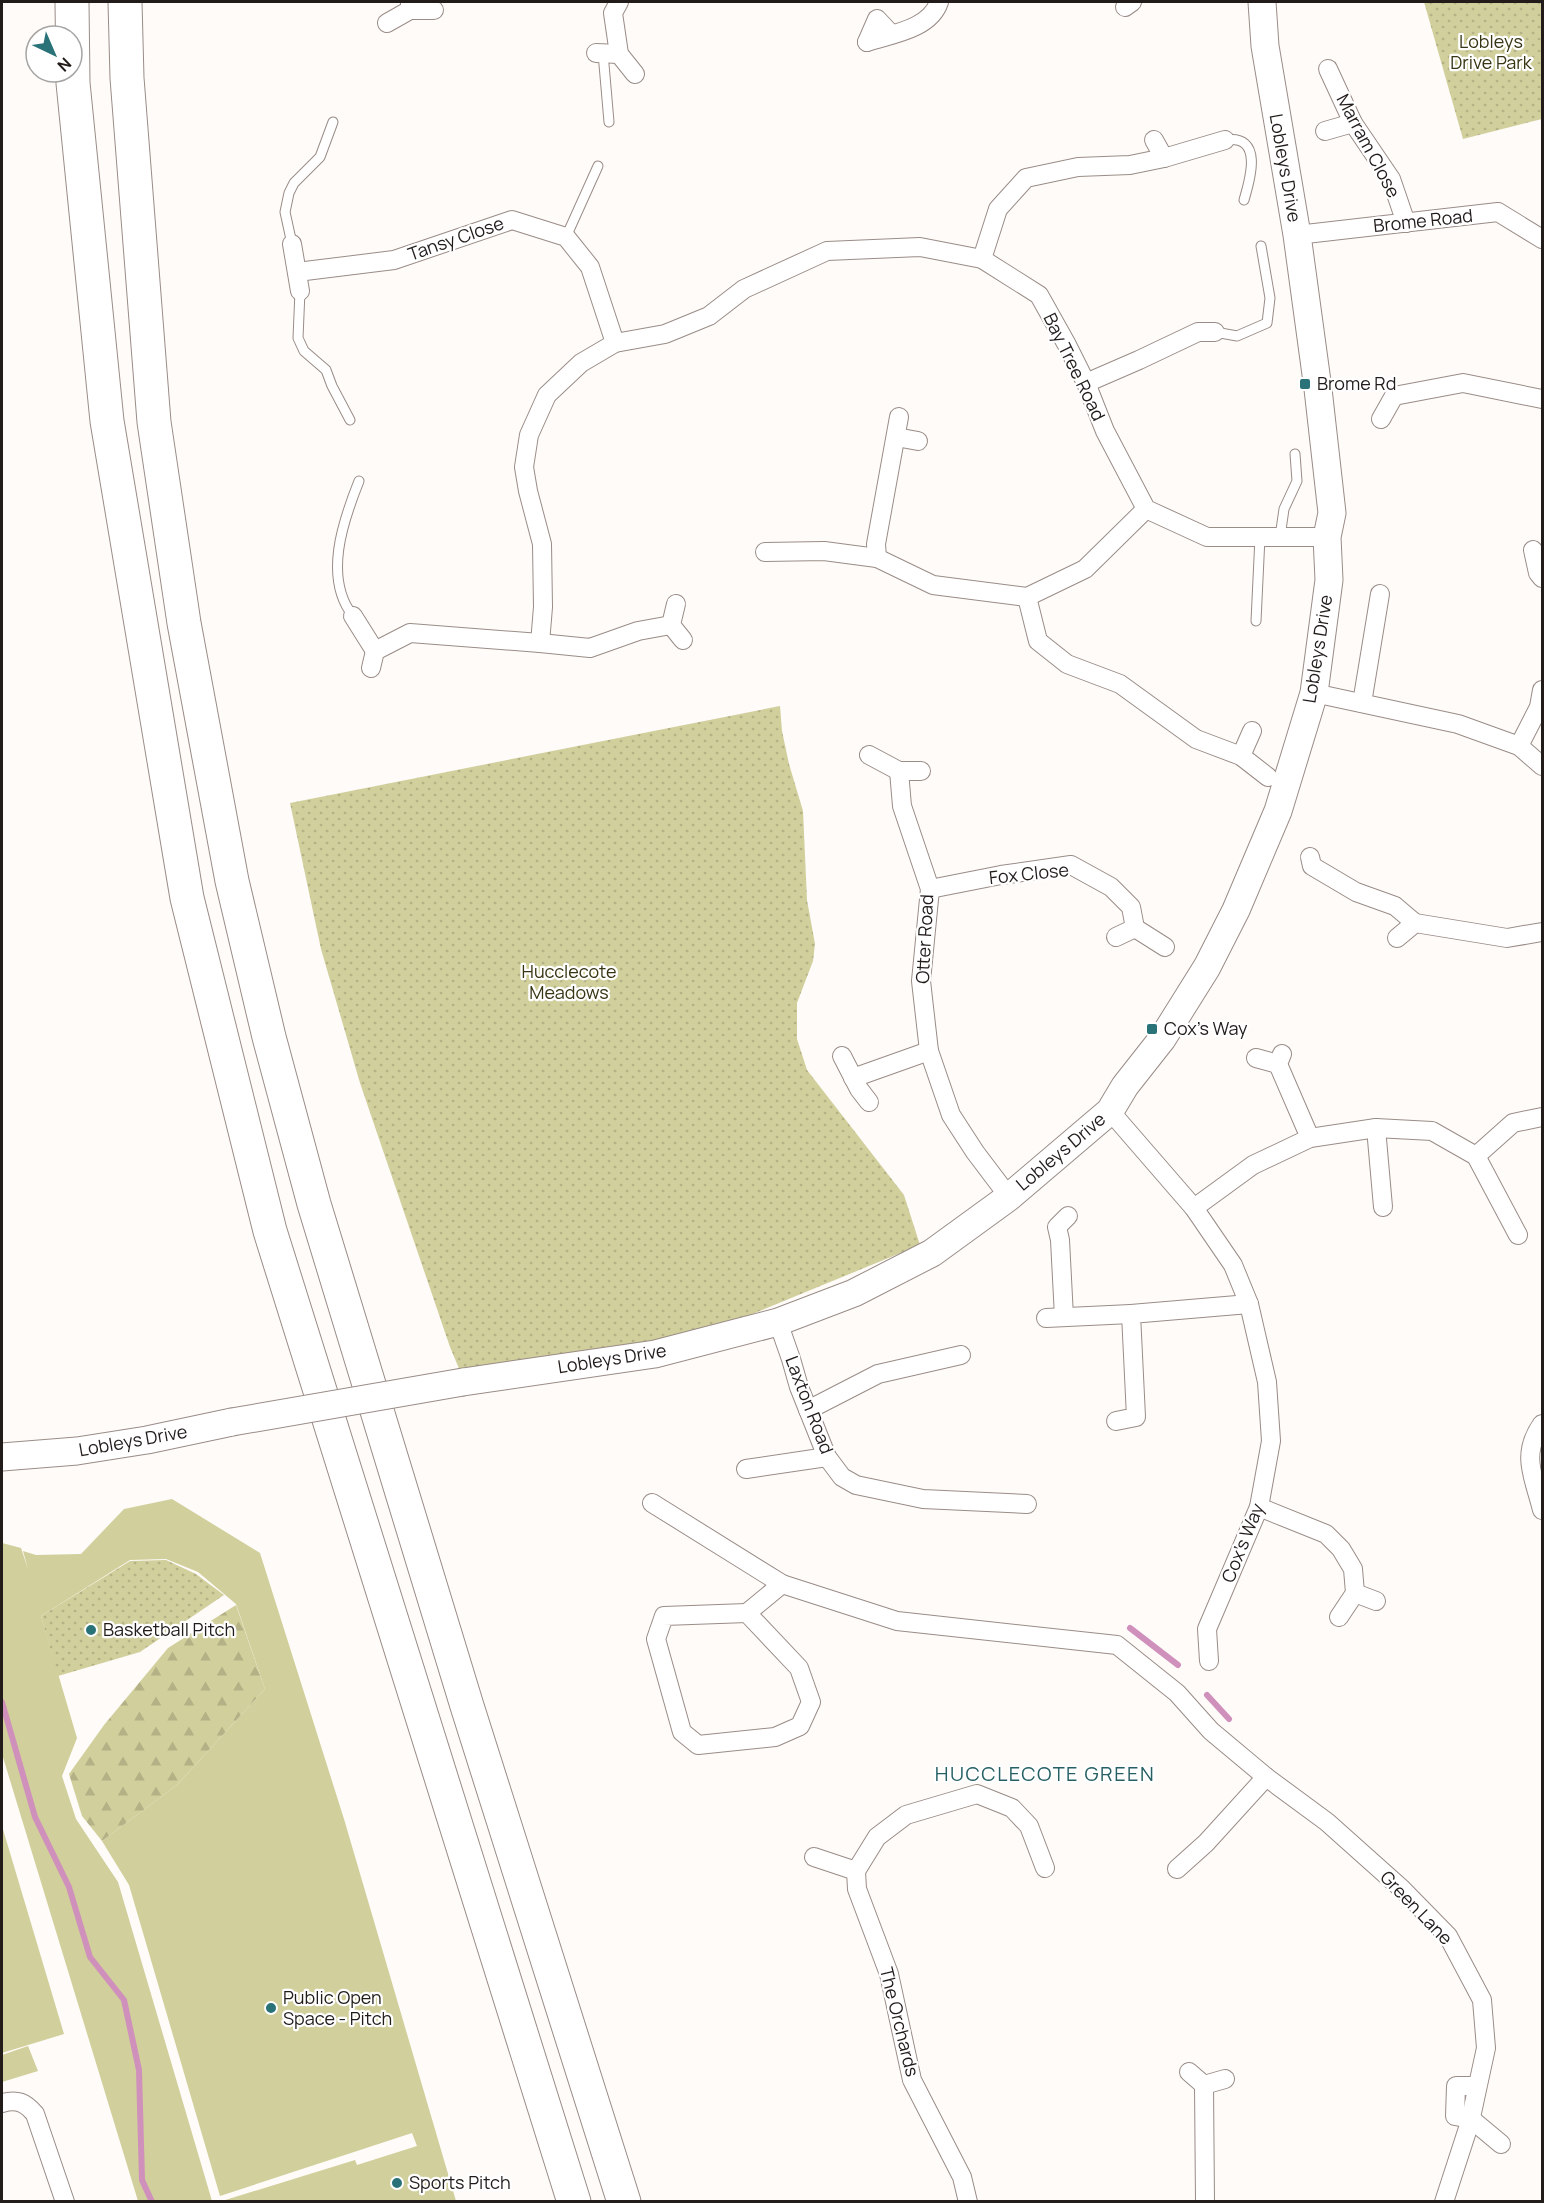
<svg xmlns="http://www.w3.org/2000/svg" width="1544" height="2203" font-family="Manrope,sans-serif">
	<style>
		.grass { fill: #d1cf9b }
		.forest { fill: url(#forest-firs) }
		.park { fill: url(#park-dots) }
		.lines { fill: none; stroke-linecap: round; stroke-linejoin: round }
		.stream { stroke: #d090bc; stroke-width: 6 }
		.lane-casing { stroke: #9a8c87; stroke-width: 11 }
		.street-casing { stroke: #9a8c87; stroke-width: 20 }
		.secondary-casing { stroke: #9a8c87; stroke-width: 29 }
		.highway-casing { stroke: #9a8c87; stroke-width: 35 }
		.lane { stroke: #fff; stroke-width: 9 }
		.street { stroke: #fff; stroke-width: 18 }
		.secondary { stroke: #fff; stroke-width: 27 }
		.highway { stroke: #fff; stroke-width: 33 }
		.secondary-bridge-casing { stroke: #9a8c87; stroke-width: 29; stroke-linecap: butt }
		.secondary-bridge { stroke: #fff; stroke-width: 27 }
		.poi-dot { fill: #287278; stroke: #fff; stroke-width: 2 }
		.labels { text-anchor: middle; stroke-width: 4.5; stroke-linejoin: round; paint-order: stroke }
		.park-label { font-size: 18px; fill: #373514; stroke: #fff }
		.street-label { font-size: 18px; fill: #211c1a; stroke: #fff }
		.poi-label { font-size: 18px; fill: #211c1a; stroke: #fff; text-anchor: start }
		.neighbourhood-label { font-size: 20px; letter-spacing: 1.5px; fill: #266065; stroke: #fff }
	</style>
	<defs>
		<pattern id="forest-firs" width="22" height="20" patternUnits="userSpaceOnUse" patternTransform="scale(1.5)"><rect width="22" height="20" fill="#d1cf9b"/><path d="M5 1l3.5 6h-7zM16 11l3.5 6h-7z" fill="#b3b185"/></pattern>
		<pattern id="park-dots" width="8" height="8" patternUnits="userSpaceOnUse" patternTransform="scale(1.5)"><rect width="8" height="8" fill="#d1cf9b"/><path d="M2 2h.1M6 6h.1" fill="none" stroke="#b3b185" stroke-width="1.8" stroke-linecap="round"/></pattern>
	</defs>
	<rect width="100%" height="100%" fill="#fefbf9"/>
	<!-- grass -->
	<g class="grass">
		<polygon points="172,1499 260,1553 344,1819 456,2201 222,2201 355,2160 357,2165 417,2146 412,2133 220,2196 129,1885 102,1841 177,1785 265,1689 236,1604 198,1572 166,1559 130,1560 41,1616 77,1738 62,1776 76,1819 118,1882 212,2201 138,2201 2,1754 2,1543 21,1548 28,1569 23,1551 36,1555 81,1554 124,1509"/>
		<polygon points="2,1826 64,2034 2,2053"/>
		<polygon points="28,2046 38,2071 2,2082 2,2055"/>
	</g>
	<!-- forest -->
	<polygon class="forest" points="236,1605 265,1689 177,1785 102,1841 82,1816 69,1774 104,1725 168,1648"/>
	<!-- park -->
	<g class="park">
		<polygon points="1424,2 1542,2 1542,119 1463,139"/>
		<polygon points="780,706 782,731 789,764 803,811 807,900 815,944 813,961 797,1003 797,1039 807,1070 904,1195 920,1245 655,1354 460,1371 450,1347 360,1083 321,949 290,803"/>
		<polygon points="166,1560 196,1574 224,1595 140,1652 58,1676 41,1616 130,1561"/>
	</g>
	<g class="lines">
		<!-- stream -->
		<g class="stream">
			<polyline points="1130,1628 1178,1665"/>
			<polyline points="1207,1695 1229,1719"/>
			<polyline points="2,1702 35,1817 69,1887 90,1957 124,2000 139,2070 142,2180 152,2202"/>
		</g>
		<defs>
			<g id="lane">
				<polyline points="603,53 609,122"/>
				<path d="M1225 140C1264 134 1250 180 1244 200"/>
				<polyline points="566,237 598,166"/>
				<polyline points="292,244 285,212 289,193 294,183 320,157 333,122"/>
				<polyline points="300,291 298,338 304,351 326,370 332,386 350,420"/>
				<polyline points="1215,332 1237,336 1267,323 1270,298 1261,246"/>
				<polyline points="1280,537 1284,509 1297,481 1295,454"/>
				<path d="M353 616C323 578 343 521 359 481"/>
				<polyline points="1256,621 1260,537"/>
			</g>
			<g id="street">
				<polyline points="619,2 613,13 619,54 635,74"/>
				<polyline points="1125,7 1132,2"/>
				<polyline points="410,10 434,10"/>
				<polyline points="387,23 410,10 410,2"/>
				<path d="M867 42C892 34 930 29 939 2"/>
				<polyline points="867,42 877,19 891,34"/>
				<polyline points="596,53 619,54"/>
				<polyline points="1328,69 1353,123 1391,179 1406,223"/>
				<polyline points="1325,131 1353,123"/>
				<polyline points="1154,140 1164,158"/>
				<polyline points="1297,235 1498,212 1542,239"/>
				<polyline points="292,244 300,291"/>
				<polyline points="982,259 998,209 1026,178 1078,167 1130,165 1164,158 1225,140"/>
				<polyline points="297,272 394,260 512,220 566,237 590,267 615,343"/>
				<polyline points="1086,383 1139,360 1198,332 1215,332"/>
				<polyline points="1381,419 1394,396 1463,383 1542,399"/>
				<polyline points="896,437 918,441"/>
				<polyline points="1533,550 1538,573 1542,578"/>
				<polyline points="765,552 824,551 877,558 933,585 1027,597 1085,569 1146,509"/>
				<polyline points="877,558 876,544 899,417"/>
				<polyline points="1027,597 1038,641 1067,664 1120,684 1196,739 1241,756 1268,777"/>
				<polyline points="676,604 671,625 683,640"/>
				<polyline points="353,616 375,651"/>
				<polyline points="540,643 590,648 638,631 671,625"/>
				<polyline points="371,668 375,651 410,633 540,643 543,607 542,544 528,491 524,467 529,435 547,395 581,363 615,343 665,334 709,316 744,289 827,251 920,247 982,259 1039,295 1067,345 1086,383 1105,431 1146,509 1207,537 1327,537"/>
				<polyline points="1314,693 1458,724 1519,746 1542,766"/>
				<polyline points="1362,703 1380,594"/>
				<polyline points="1519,746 1539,707 1542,690"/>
				<polyline points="869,755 899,771 921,771"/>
				<polyline points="1241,756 1252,731"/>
				<polyline points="899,771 902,806 930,889 921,981 929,1051 951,1115 975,1152 1009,1197"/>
				<polyline points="1310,857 1312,866 1356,892 1395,906 1415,923"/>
				<polyline points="930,889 1001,875 1071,865 1111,887 1131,907 1135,928 1165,947"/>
				<polyline points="1116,937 1135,928"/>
				<polyline points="1397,938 1415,923 1507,938 1542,932"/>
				<polyline points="1282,1054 1278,1064 1310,1138"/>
				<polyline points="842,1056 859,1089 869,1102"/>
				<polyline points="1256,1058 1278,1064"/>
				<polyline points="853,1078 929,1051"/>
				<polyline points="1110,1111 1194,1208 1233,1265 1249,1304 1267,1382 1271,1441 1259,1507 1207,1629 1209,1661"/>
				<polyline points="1376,1128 1383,1207"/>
				<polyline points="1476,1156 1513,1123 1542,1117"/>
				<polyline points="1194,1208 1253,1165 1310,1138 1376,1128 1432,1131 1476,1156 1518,1235"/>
				<polyline points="1064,1317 1060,1240 1057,1227 1068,1216"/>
				<polyline points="1046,1318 1131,1314"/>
				<polyline points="778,1322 791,1359 799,1387 827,1457 842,1477 856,1485 923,1499 1027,1504"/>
				<polyline points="808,1410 878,1374 961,1355"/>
				<polyline points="1116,1421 1136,1417 1131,1314 1249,1304"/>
				<path d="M1542 1424C1520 1455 1534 1477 1542 1510"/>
				<polyline points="746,1469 827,1457"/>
				<polyline points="652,1503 782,1584 897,1621 1117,1645 1177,1693 1211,1731 1266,1777 1327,1822 1402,1889 1448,1936 1482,2000 1486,2048 1470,2122 1444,2202"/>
				<polyline points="1259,1507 1326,1534 1341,1549 1353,1569 1355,1593 1339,1617"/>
				<polyline points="1355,1593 1376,1601"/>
				<polygon points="747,1613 799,1668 811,1702 800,1726 775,1737 698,1745 682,1732 656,1639 664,1616"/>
				<polyline points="747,1613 782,1584"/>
				<polyline points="814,1857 856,1871"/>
				<polyline points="1177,1869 1206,1843 1266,1777"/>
				<polyline points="1189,2072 1204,2085"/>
				<polyline points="1477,2086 1456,2086 1455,2116 1471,2119 1501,2144"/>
				<path d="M2 2103C17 2099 25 2102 35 2114L65 2202"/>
				<polyline points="968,2202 962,2177 912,2080 889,1974 857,1889 856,1871 877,1837 906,1815 977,1794 1012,1808 1029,1826 1045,1868"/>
				<polyline points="1205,2202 1204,2085 1225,2079"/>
			</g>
			<g id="secondary">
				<polyline points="463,1382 655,1354 778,1322 854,1293 932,1253 1009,1197 1110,1111 1125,1086 1162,1039 1207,967 1236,910 1278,811 1314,693 1329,580 1327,537 1332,513 1318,389 1297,235 1265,46 1262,2"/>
				<polyline points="2,1457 77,1451 147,1440 232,1422"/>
			</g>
			<g id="highway">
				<polyline points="72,2 73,83 107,421 187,898 270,1231 574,2202"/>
				<polyline points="125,2 127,78 154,422 184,623 232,881 269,1037 314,1204 467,1706 624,2202"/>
			</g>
		</defs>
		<!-- lane casing -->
		<use href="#lane" class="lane-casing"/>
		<!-- street casing -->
		<use href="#street" class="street-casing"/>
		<!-- secondary casing -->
		<use href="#secondary" class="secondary-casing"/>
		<!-- highway casing -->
		<use href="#highway" class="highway-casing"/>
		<!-- lane -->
		<use href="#lane" class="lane"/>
		<!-- street -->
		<use href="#street" class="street"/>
		<!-- secondary -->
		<use href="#secondary" class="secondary"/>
		<!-- highway -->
		<use href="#highway" class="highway"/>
		<defs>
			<polyline id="secondary-bridge" points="232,1422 463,1382"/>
		</defs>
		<!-- secondary-bridge casing -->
		<use href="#secondary-bridge" class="secondary-bridge-casing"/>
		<!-- secondary-bridge -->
		<use href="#secondary-bridge" class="secondary-bridge"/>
	</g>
	<!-- markers -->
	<g class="poi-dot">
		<rect x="1299" y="378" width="12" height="12" rx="3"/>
		<rect x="1146" y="1023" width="12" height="12" rx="3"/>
		<circle cx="91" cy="1630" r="6"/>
		<circle cx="271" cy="2008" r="6"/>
		<circle cx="397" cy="2183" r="6"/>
	</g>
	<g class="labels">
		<!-- park labels -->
		<g class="park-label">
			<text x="1491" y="48">Lobleys<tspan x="1491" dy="21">Drive Park</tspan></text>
			<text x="569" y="978">Hucclecote<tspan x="569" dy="21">Meadows</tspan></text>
		</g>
		<!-- street labels -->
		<g class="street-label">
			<text transform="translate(1368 146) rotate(62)" y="6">Marram Close</text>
			<text transform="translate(1285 168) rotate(80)" y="6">Lobleys Drive</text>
			<text transform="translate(1423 221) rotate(-6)" y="6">Brome Road</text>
			<text transform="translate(456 239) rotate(-19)" y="6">Tansy Close</text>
			<text transform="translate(1074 367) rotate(64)" y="6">Bay Tree Road</text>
			<text transform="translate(1318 649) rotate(-81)" y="6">Lobleys Drive</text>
			<text transform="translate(1029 874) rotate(-6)" y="6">Fox Close</text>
			<text transform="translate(925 939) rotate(-87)" y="6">Otter Road</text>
			<text transform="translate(1061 1152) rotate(-40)" y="6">Lobleys Drive</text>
			<text transform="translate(612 1359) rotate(-9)" y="6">Lobleys Drive</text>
			<text transform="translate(809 1405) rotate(69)" y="6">Laxton Road</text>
			<text transform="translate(133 1441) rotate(-10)" y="6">Lobleys Drive</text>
			<text transform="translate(1243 1543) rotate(-68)" y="6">Cox's Way</text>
			<text transform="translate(1416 1908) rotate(46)" y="6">Green Lane</text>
			<text transform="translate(899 2022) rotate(76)" y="6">The Orchards</text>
		</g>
		<!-- poi labels -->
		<g class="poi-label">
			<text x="1317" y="390">Brome Rd</text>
			<text x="1164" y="1035">Cox's Way</text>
			<text x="103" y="1636">Basketball Pitch</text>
			<text x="283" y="2004">Public Open<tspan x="283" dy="21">Space - Pitch</tspan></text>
			<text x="409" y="2189">Sports Pitch</text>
		</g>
		<!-- neighbourhood labels -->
		<g class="neighbourhood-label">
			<text x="1045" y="1781">HUCCLECOTE GREEN</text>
		</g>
	</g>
	<!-- border -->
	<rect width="1544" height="2203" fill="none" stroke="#211c1a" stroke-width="6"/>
	<!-- north arrow -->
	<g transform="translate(54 54) rotate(136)"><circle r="28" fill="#ffffff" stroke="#a6a4a3" stroke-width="1.5"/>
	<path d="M0-4.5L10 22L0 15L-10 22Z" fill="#287278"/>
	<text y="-9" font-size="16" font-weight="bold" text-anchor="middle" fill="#211c1a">N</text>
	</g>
</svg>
